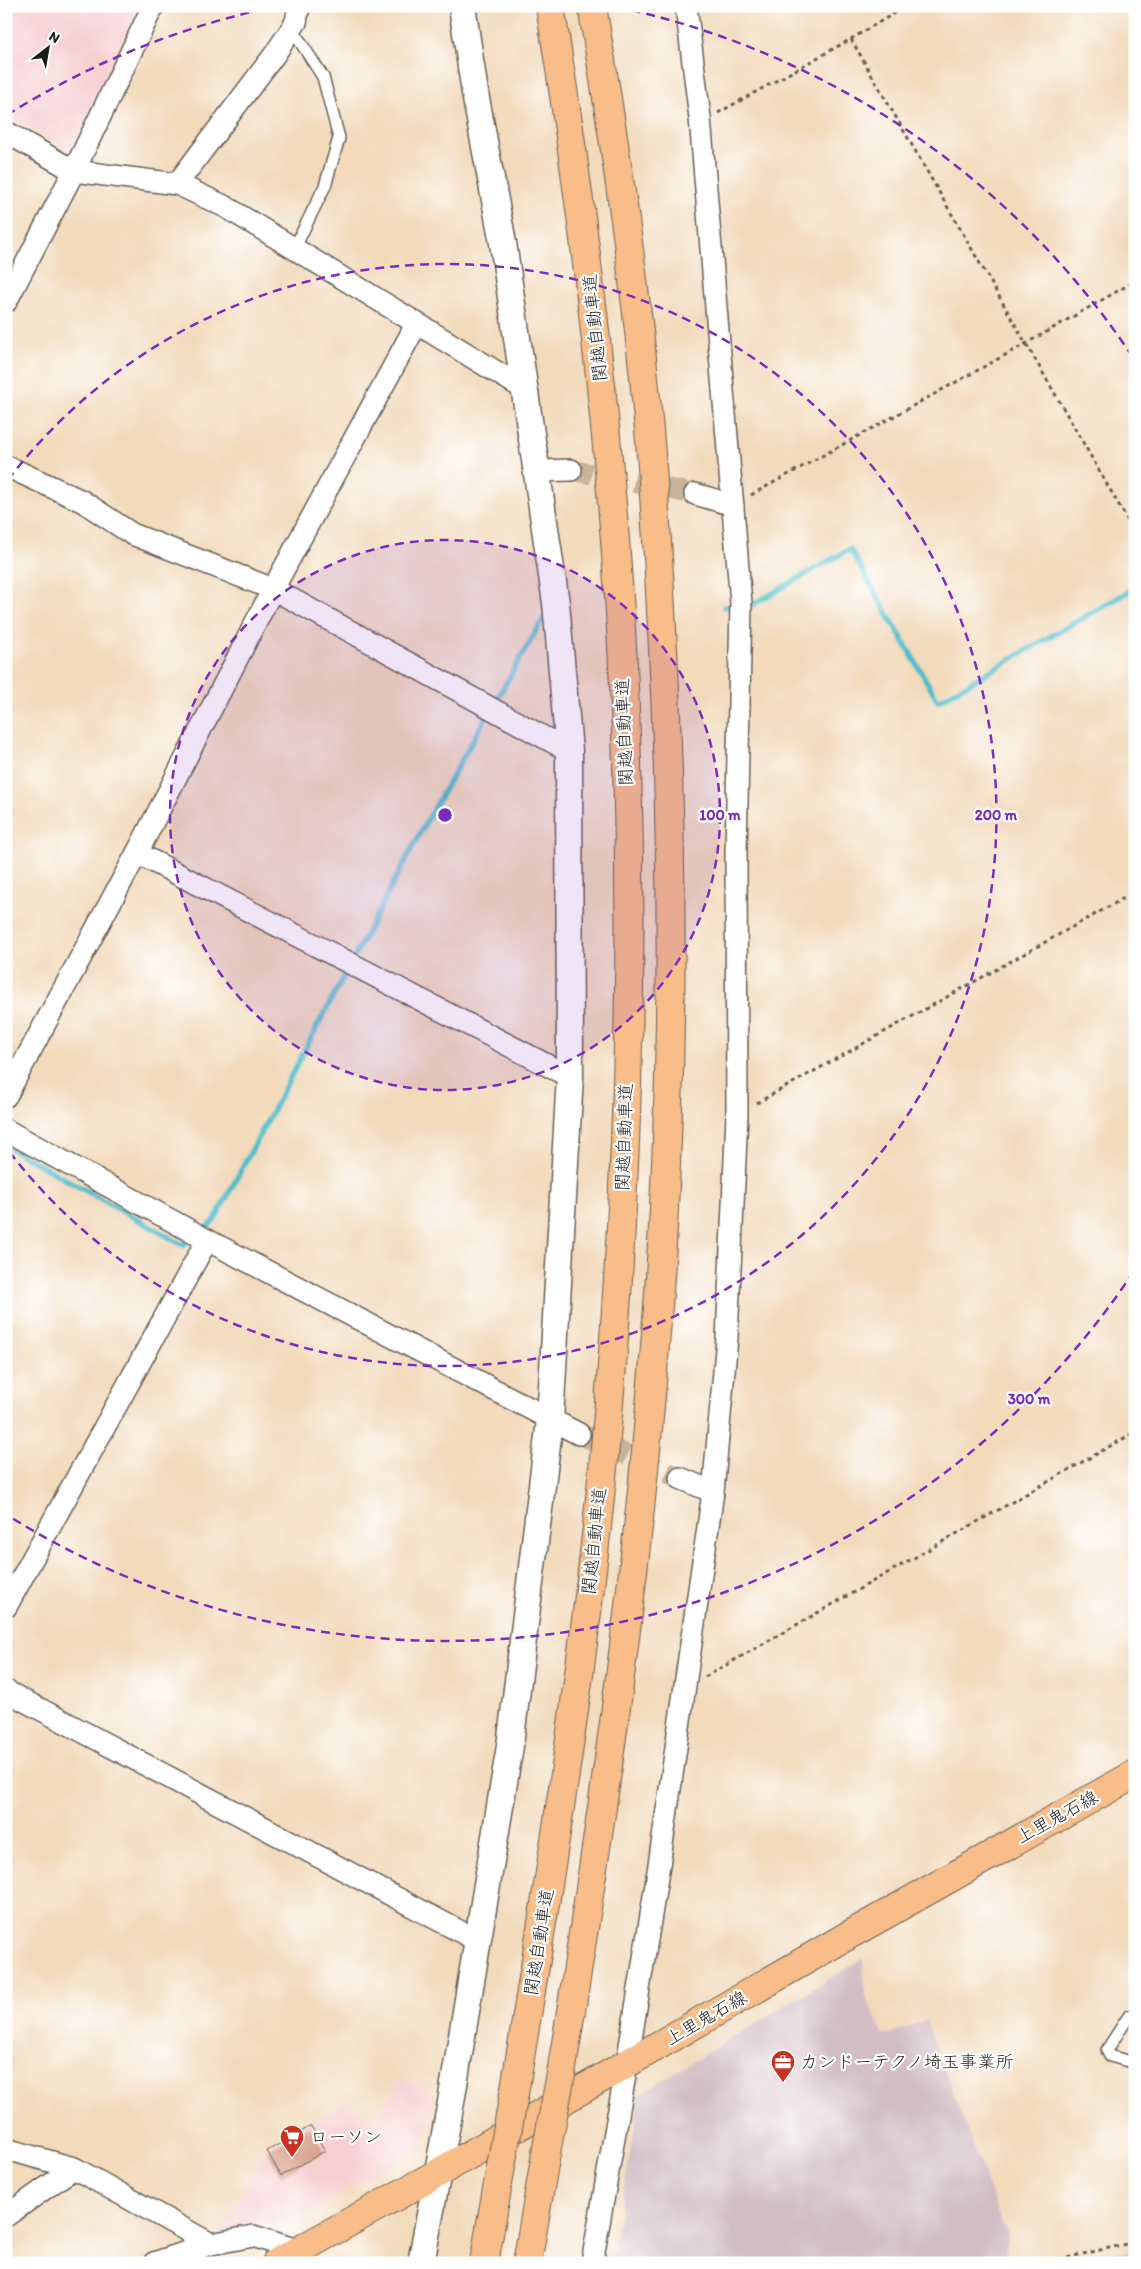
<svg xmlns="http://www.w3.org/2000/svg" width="1141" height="2269" font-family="Itim,'Klee One',sans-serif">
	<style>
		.built { fill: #f7cfd0 }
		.industrial { fill: #d2bdc5 }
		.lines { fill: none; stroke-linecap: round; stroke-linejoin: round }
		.stream { stroke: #51bdcb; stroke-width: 5.5 }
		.building { fill: #d9a58f }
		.minor-tunnel { stroke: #c7b49b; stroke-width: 21; stroke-dasharray: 21 11; stroke-linecap: butt }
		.service-casing { stroke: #675e54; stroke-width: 14 }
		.minor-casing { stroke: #675e54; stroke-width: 24 }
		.tertiary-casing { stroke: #675e54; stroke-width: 29 }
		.primary-casing { stroke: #675e54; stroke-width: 30 }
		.motorway-casing { stroke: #675e54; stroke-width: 30 }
		.path { stroke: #675e54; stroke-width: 3; stroke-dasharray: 4 4; stroke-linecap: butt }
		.service { stroke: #fff; stroke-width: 11 }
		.minor { stroke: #fff; stroke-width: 21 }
		.tertiary { stroke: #fff; stroke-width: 26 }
		.primary { stroke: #f8bd89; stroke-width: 28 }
		.motorway { stroke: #f8bd89; stroke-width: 28 }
		.motorway-bridge-casing { stroke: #675e54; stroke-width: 30; stroke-linecap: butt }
		.motorway-bridge { stroke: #f8bd89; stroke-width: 28 }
		.ring { fill: none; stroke: #7b2cbf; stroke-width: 2.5; stroke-dasharray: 9 6 }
		.labels { text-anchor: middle; stroke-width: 4.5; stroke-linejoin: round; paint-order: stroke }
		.street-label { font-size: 18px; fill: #1c1c1c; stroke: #fff }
		.poi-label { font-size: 18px; fill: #1c1c1c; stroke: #fff; text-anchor: start }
		.centre { fill: #7b2cbf; stroke: #fff; stroke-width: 2.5 }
		.ring-label { font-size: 15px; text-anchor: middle; font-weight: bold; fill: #7b2cbf; stroke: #fff; stroke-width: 4.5; stroke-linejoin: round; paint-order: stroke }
	</style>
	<rect width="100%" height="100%" fill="#fff"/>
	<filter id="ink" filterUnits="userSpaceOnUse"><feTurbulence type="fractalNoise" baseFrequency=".02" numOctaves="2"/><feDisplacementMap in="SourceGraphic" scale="10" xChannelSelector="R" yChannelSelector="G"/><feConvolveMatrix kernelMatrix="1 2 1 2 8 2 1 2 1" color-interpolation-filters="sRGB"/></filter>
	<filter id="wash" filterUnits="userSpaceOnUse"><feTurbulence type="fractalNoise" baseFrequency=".0096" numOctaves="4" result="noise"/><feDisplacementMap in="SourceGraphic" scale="20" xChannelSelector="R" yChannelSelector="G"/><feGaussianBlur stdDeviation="1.12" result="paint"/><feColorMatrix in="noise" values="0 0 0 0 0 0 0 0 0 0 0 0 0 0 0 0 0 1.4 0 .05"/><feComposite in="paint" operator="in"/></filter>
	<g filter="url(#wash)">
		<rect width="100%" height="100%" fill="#f2dabb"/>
		<!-- built -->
		<g class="built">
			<polygon points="6,6 139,6 71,152 6,115"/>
			<polygon points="401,2076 435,2095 425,2145 286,2226 217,2238 266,2148 343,2104 375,2122"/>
		</g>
		<!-- industrial -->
		<g class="industrial">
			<polygon points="863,1958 865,1996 884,2036 926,2020 1007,2236 1005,2263 611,2263 640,2094"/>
			<polygon points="1135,2248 1135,2263 1071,2263"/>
		</g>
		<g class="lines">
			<!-- stream -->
			<g class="stream">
				<polyline points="746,606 752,605 850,549 938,701 1135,588"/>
				<polyline points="724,607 736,606"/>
				<polyline points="494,704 543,619 550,618"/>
				<polyline points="6,1146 183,1245 193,1237"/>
				<polyline points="201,1232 214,1221 421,831 489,712"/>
			</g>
		</g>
		<g id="blocks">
			<!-- building -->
			<polygon class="building" points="311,2126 325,2151 281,2176 267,2151"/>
		</g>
	</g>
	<g filter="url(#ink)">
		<use href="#blocks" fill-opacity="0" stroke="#675e54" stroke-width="1"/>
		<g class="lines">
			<!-- minor-tunnel -->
			<g class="minor-tunnel">
				<polyline points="571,470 695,494"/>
				<polyline points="579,1434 680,1478"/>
			</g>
			<defs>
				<g id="service">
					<polyline points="292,29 323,77 339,138 325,186 294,249"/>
					<polyline points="1135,2015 1129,2016 1107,2050 1110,2056 1135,2063"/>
				</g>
				<g id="minor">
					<polyline points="6,132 74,171 177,184 226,207 526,390"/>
					<polyline points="177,184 275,54 296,22 299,6"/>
					<polyline points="6,302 74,171 153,6"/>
					<polyline points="6,466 82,501 132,534 273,589 569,751"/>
					<polyline points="537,471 571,470"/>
					<polyline points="695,494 733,505"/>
					<polyline points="137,853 570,1077"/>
					<polyline points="6,1096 137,853 273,589 416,325"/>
					<polyline points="6,1130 207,1240 579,1434"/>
					<polyline points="680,1478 713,1492"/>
					<polyline points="6,1607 207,1240"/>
					<polyline points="6,1691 478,1941"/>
					<polyline points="6,2149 74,2168 211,2244 253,2236 297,2250"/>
					<polyline points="6,2216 74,2168"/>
					<polyline points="154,2263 211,2244"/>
					<polyline points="592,2263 627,2064 659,1865 713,1492 727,1338 737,1115 736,853 741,603 700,118 686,6"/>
				</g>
				<polyline id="tertiary" points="421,2263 451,2102 510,1746 550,1420 570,1077 569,751 556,603 503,243 475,93 462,6"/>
				<polyline id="primary" points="276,2263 438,2173 849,1935 1135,1774"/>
				<g id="motorway">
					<path d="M561 2074C599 1837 635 1599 654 1359 674 1117 675 872 662 629 658 552 654 476 646 399 634 268 614 137 592 6"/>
					<path d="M514 2094C555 1848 595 1601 613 1352 633 1083 636 810 615 540 601 361 579 183 550 6"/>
					<polyline points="484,2263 501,2166"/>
					<polyline points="527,2263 548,2142"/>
				</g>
			</defs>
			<!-- service casing -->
			<use href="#service" class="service-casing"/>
			<!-- minor casing -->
			<use href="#minor" class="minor-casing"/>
			<!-- tertiary casing -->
			<use href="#tertiary" class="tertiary-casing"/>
			<!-- primary casing -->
			<use href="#primary" class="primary-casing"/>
			<!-- motorway casing -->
			<use href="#motorway" class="motorway-casing"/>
			<!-- path -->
			<g class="path">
				<polyline points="851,39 1135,533"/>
				<polyline points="718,113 851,39 893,14 901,6"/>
				<polyline points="751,495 1027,343 1135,281"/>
				<polyline points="757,1103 1135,892"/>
				<polyline points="705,1677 1135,1432"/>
				<polyline points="1044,2263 1135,2242"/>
			</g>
			<!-- service -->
			<use href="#service" class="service"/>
			<!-- minor -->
			<use href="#minor" class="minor"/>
			<!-- tertiary -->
			<use href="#tertiary" class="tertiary"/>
			<!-- primary -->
			<use href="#primary" class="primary"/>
			<!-- motorway -->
			<use href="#motorway" class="motorway"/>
			<defs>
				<g id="motorway-bridge">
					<polyline points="548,2142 561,2074"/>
					<polyline points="501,2166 514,2094"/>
				</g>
			</defs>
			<!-- motorway-bridge casing -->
			<use href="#motorway-bridge" class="motorway-bridge-casing"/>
			<!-- motorway-bridge -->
			<use href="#motorway-bridge" class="motorway-bridge"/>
		</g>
	</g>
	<!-- distance rings -->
	<circle cx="445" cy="815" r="275" fill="#7b2cbf" fill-opacity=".12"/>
	<g class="ring">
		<circle cx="445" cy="815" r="275"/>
		<path d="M8 480A551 551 0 1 1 8 1150"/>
		<path d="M1134 1271A826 826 0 0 1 7 1515M7 115A826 826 0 0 1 273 7M617 7A826 826 0 0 1 1134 359"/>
	</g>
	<!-- icons -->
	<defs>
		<symbol id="office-pin" viewBox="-11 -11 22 30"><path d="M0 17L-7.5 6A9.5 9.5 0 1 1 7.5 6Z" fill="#c8321e" stroke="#fff"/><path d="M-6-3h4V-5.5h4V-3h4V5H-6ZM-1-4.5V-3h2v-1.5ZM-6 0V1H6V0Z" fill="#fff"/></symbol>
		<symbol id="supermarket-pin" viewBox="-11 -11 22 30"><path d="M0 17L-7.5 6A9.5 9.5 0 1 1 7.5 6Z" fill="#c8321e" stroke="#fff"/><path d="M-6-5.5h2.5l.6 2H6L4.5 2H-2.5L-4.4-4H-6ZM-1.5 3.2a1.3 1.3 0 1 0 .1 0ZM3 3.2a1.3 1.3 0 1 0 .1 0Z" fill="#fff"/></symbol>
	</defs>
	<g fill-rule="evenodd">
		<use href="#office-pin" x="769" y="2048" width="28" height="38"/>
		<use href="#supermarket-pin" x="278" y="2123" width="28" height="38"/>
	</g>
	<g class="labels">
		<!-- street labels -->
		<g class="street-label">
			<text transform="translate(595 328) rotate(-96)" y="6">関越自動車道</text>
			<text transform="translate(624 732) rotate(-92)" y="6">関越自動車道</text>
			<text transform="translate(624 1137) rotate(-88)" y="6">関越自動車道</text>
			<text transform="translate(594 1541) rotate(-84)" y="6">関越自動車道</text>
			<text transform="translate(1057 1817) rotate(-29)" y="6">上里鬼石線</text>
			<text transform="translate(539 1942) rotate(-81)" y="6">関越自動車道</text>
			<text transform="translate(706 2018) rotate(-30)" y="6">上里鬼石線</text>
		</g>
		<!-- poi labels -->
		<g class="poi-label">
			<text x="800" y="2068">カンドーテクノ埼玉事業所</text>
			<text x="310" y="2143">ローソン</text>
		</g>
	</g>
	<circle cx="445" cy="815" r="8" class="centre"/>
	<g class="ring-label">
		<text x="720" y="820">100 m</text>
		<text x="996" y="820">200 m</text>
		<text x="1029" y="1404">300 m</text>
	</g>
	<!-- margin -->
	<rect width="1141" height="2269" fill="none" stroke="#fff" stroke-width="25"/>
	<!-- north arrow -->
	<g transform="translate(48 48) rotate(31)" stroke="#ffffff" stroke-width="4" paint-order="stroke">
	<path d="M0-4L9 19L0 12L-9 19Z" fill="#1c1c1c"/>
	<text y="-8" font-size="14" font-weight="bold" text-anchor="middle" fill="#1c1c1c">N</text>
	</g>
</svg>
